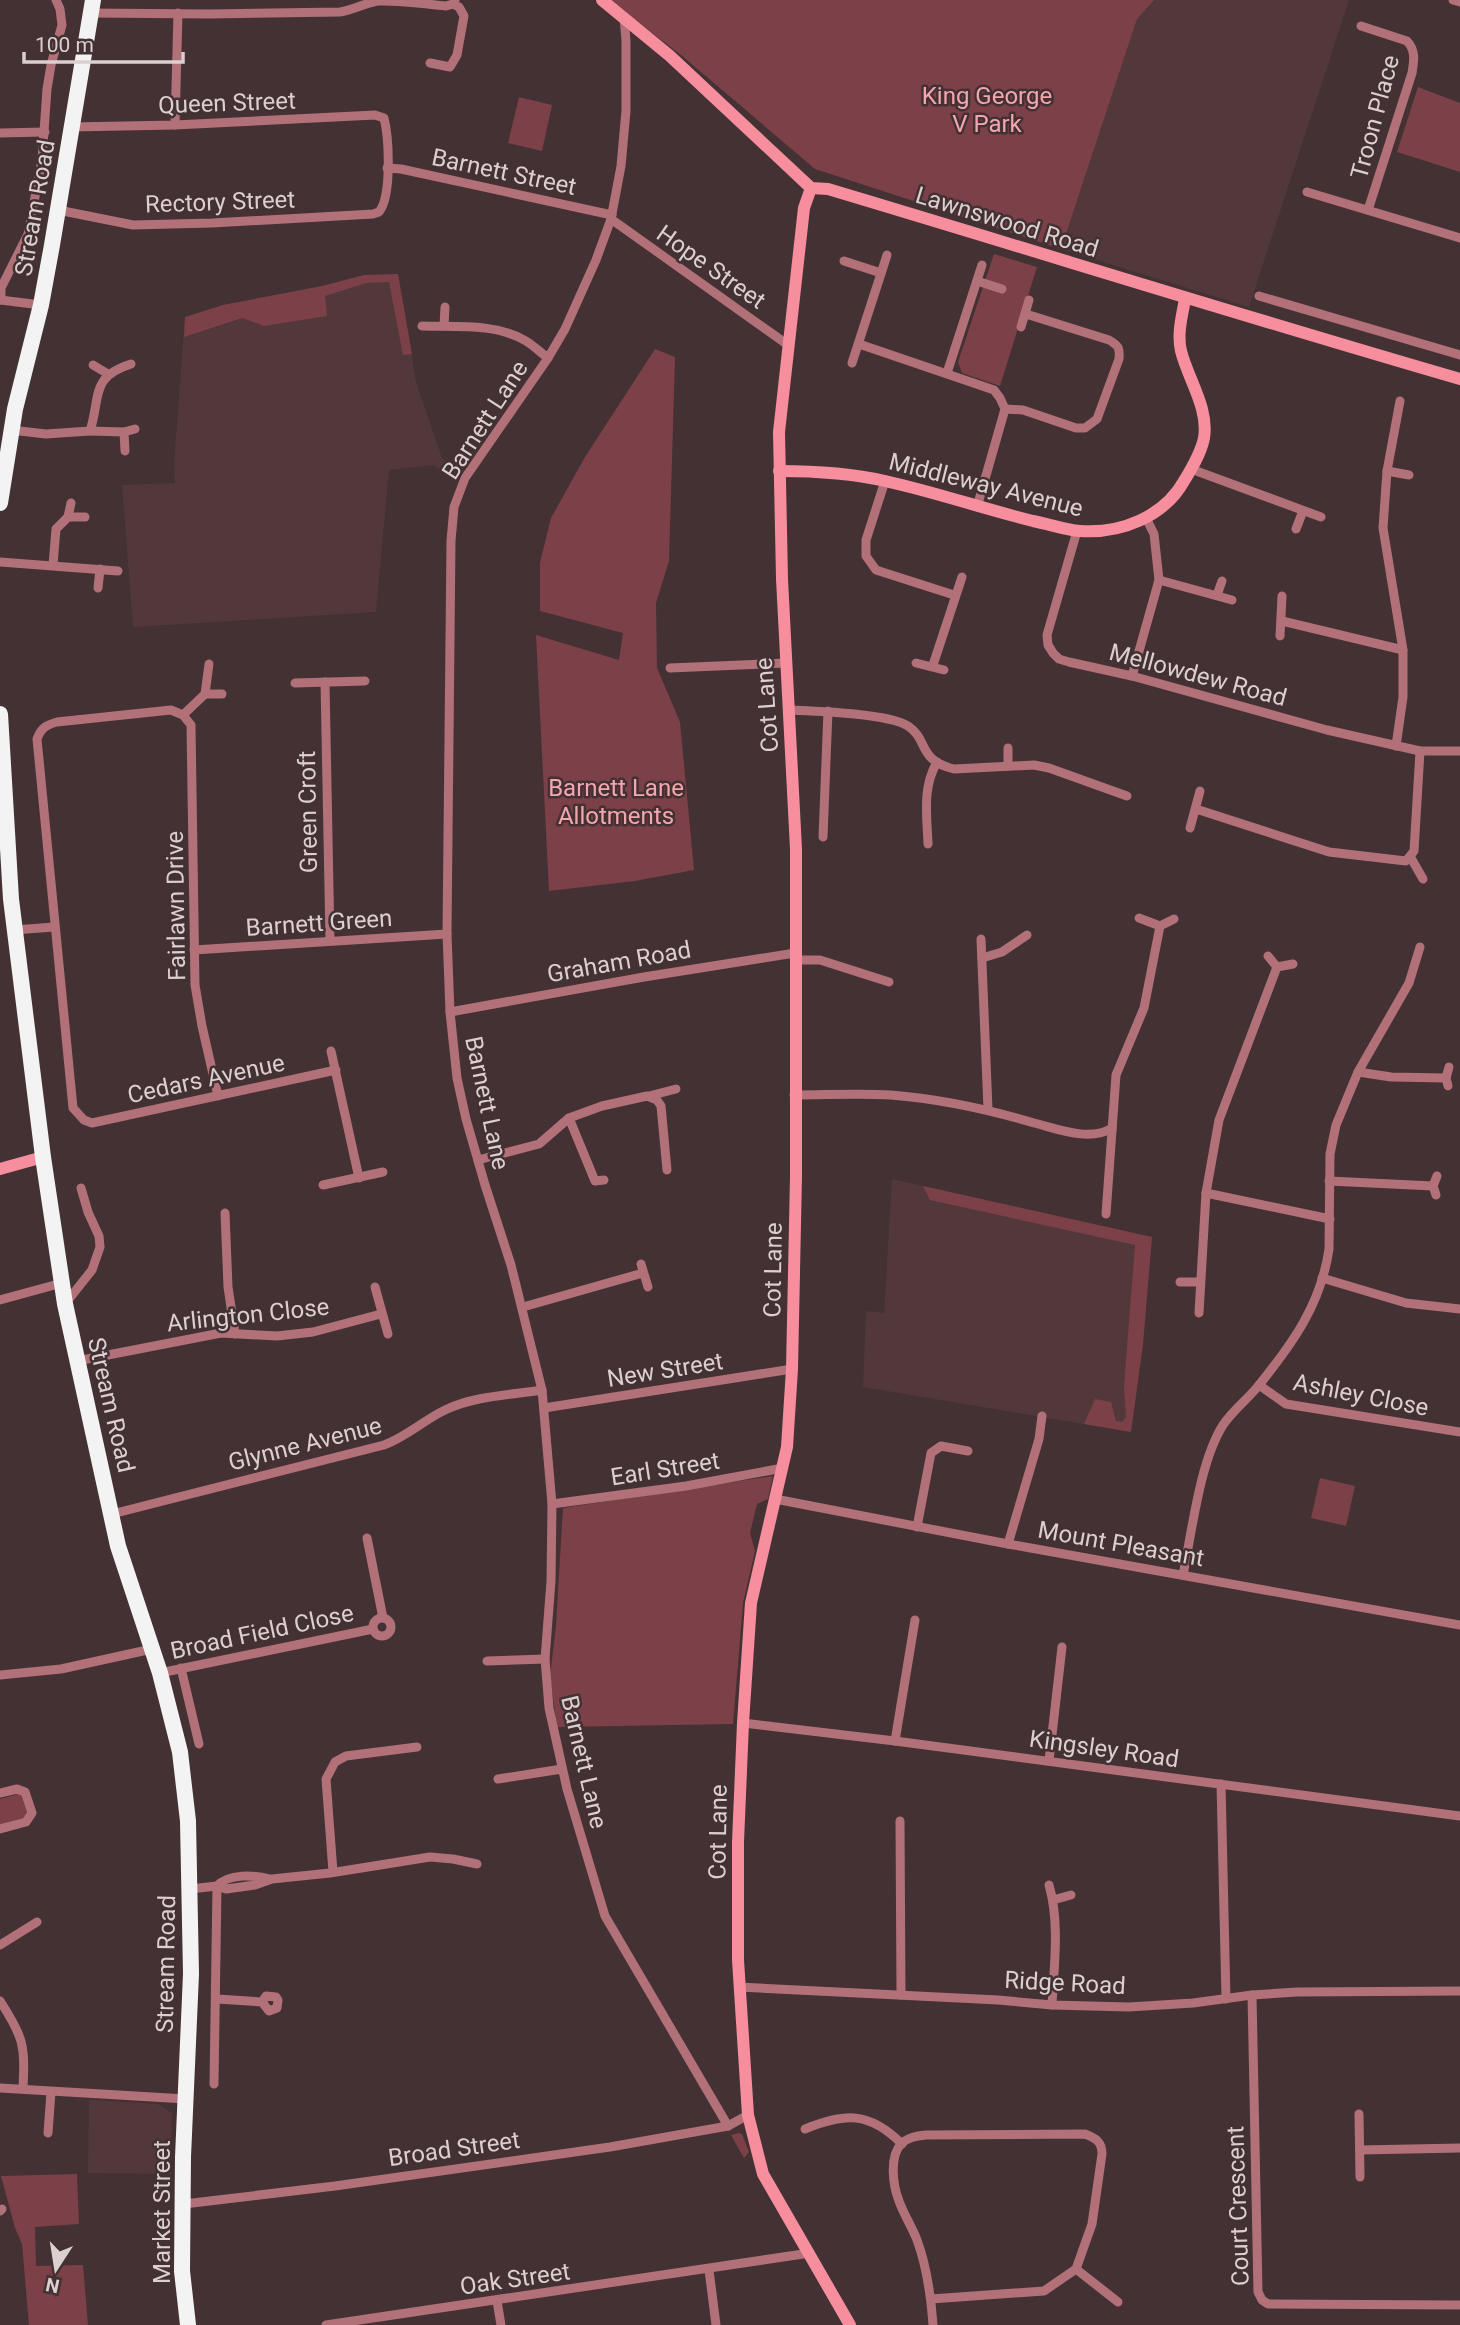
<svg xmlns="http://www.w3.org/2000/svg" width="1460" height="2325" font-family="Roboto,sans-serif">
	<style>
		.built { fill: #52383b }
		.green { fill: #7c4049 }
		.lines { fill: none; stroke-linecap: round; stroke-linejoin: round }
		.street { stroke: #b27078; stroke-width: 9 }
		.secondary { stroke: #f68e9d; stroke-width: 12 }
		.highway { stroke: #f3f3f3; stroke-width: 16 }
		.labels { text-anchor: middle; stroke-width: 5; stroke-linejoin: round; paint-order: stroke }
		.park-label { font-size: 24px; fill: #f4a6af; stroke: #433133 }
		.street-label { font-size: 24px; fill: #dbcfd0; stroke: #433133 }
	</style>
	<rect width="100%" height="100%" fill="#433133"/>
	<!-- built -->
	<g class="built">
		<polygon points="1143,0 1349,0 1249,307 1061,249"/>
		<polygon points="398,274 416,382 442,458 460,469 452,480 433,465 389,470 376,612 133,627 122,485 175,483 174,463 185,317 223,305 322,286 364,275"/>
		<polygon points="892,1179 1152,1237 1143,1344 1131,1432 863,1387 866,1311 884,1313"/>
		<polygon points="89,2100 158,2104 172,2113 171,2174 88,2173"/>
	</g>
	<!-- green -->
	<g class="green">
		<polygon points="609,0 1154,0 1137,19 1061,249 815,169 681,55"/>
		<polygon points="1418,87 1460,103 1460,172 1397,152"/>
		<polygon points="519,97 552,105 542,151 508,143"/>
		<polygon points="994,254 1037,267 1000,386 962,373 958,362"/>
		<polygon points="398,274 412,354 403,355 389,282 366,283 325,296 327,316 264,326 242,318 184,337 185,317 223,305 322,286 364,275"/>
		<polygon points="655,349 675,357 669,561 656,603 657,668 680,722 694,870 635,881 549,891 536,635 619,660 623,633 540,611 540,563 551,518 585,457"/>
		<polygon points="923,1186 1152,1237 1143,1344 1131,1432 1084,1424 1095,1399 1111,1402 1116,1421 1122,1422 1126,1417 1124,1386 1135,1245 930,1200"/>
		<polygon points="773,1476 768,1499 757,1504 750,1533 755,1551 743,1603 733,1724 557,1727 550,1676 556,1626 563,1508"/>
		<polygon points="1320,1478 1355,1486 1346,1526 1311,1518"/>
		<polygon points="18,1794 21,1795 27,1813 24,1818 0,1825 0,1799"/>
		<polygon points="739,2133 742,2134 749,2152 744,2158 731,2135"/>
		<polygon points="77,2174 79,2224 35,2227 36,2266 83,2265 88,2325 29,2325 22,2244 15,2228 1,2176"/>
	</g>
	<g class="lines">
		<!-- street -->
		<g class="street">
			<polyline points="1453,0 1460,2"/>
			<path d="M90 13 209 14 340 12C353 10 365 3 378 1 399 0 424 4 446 6L453 4 455 0"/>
			<polyline points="624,17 626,41 626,111 621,166 611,219 596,260 565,329 548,358 465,478 454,507 451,541 447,934 450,1012 457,1078 466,1119 485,1185 511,1265 542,1390 552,1504 551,1581 545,1659 549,1708 567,1789 605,1916 728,2126"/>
			<path d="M1361 26 1407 41C1416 51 1414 60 1412 73L1368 210"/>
			<polyline points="430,63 450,67 457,55 464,16 459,7 453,4"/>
			<polyline points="175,125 178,13"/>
			<polyline points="0,133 45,132"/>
			<polyline points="387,168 401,169 612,215"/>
			<polyline points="1307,192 1460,238"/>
			<path d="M58 210 133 225 212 223 373 214 379 212C392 196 389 138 384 118L375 115 175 125 71 127"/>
			<polyline points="611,219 788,345"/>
			<polyline points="844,261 881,273"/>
			<polyline points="977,281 1002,289"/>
			<polyline points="1259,296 1460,355"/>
			<polyline points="0,300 41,305"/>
			<polyline points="1,300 1,288 28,234 42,160 47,89 51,65 62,25 60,9 56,0"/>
			<path d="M422 326C456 327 496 323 526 341 534 346 541 353 548 358"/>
			<polyline points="444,326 445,307"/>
			<polyline points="1021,327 1029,300"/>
			<polyline points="859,344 994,390 1000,398 1005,409 977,507"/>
			<polyline points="852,363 887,255"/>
			<polyline points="93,365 108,374"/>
			<polyline points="947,373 982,265"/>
			<path d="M1005 409 1023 410 1076 428H1085L1097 419 1119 359C1120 348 1119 346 1109 340L1026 314"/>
			<path d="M11 430 46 434 90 431C101 396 90 377 131 364"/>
			<polyline points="90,431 124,432"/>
			<polyline points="125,451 124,432 135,429"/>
			<polyline points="1191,469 1321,517"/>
			<polyline points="1387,471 1409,475"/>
			<polyline points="885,481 866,540 866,556 876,570 954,595"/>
			<polyline points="68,517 85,517"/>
			<polyline points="1296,529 1303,511"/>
			<polyline points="1077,531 1047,635 1048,645 1053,653 1059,659 1069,662 1132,676 1327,730 1420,751 1460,751"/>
			<polyline points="0,562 118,571"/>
			<polyline points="53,565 56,529 68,517 71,503"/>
			<polyline points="1159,580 1232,600"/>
			<polyline points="98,588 100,569"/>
			<polyline points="1217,595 1222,581"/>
			<polyline points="1282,621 1403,650"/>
			<polyline points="1280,636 1282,596"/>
			<polyline points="916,663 944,670"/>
			<polyline points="933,665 962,577"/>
			<polyline points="670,668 785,663"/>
			<polyline points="1132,676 1159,580 1154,534 1146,518"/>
			<polyline points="325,682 330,941"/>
			<polyline points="295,683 365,681"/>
			<polyline points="205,694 222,694"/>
			<path d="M789 710C815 711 888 713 908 726 929 740 917 760 954 769L1034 765 1049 768 1127 796"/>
			<polyline points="183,715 205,694 209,664"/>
			<polyline points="1396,746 1403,697 1403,650 1383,528 1387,471 1400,401"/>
			<polyline points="1008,748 1008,766"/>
			<polyline points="1196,809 1329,852 1406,861 1414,851 1420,751"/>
			<polyline points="1190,828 1200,791"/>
			<polyline points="823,837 828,711"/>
			<path d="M928 844C927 815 922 788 937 762"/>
			<polyline points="1411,858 1423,879"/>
			<polyline points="1139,918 1160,926"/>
			<polyline points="14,930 54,927"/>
			<polyline points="981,939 988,1109"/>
			<polyline points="194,950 447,934"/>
			<polyline points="1268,956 1277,967"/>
			<polyline points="982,958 1002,952 1027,935"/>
			<polyline points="796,960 820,960 889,982"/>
			<polyline points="450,1012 644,977 795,953"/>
			<polyline points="331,1051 359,1178"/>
			<polyline points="1358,1072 1391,1077 1446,1078"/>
			<polyline points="1448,1086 1446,1078 1449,1067"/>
			<path d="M794 1095C826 1095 859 1093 891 1095 940 1099 987 1109 1034 1123 1058 1129 1090 1142 1112 1128"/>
			<path d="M218 1096 202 1026 195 985 191 725 183 715 171 710 57 722C46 725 41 728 37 739L73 1108 84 1120 92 1123 336 1070"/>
			<polyline points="649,1096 676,1089"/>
			<polyline points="569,1118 595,1181 604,1180"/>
			<polyline points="478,1160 539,1144 569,1118 602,1106 647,1096 657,1100 661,1106 667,1170"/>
			<polyline points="1329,1181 1433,1186"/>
			<polyline points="323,1185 383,1172"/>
			<polyline points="1206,1193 1330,1219"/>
			<polyline points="1436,1195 1433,1186 1437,1176"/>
			<polyline points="225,1213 228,1287 235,1334"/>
			<polyline points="1106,1214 1116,1075 1144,1008 1160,926 1174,919"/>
			<polyline points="641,1264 648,1287"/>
			<polyline points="1322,1278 1406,1303 1460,1309"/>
			<polyline points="1180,1282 1200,1282"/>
			<polyline points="375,1287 388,1334"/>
			<polyline points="0,1300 62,1283"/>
			<polyline points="65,1304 92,1270 100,1247 99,1236 88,1212 81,1188"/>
			<polyline points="523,1307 643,1273"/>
			<polyline points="1199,1313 1206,1193 1219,1120 1277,967 1293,964"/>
			<polyline points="77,1361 221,1333 277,1336 313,1332 381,1314"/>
			<polyline points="1259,1385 1286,1404 1460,1432"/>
			<polyline points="544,1408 792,1369"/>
			<polyline points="775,1499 1008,1544 1460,1625"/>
			<polyline points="552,1504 686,1486 783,1468"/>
			<path d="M112 1514 384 1445C406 1437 424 1420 445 1410 474 1396 510 1395 542 1390"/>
			<polyline points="917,1527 931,1453 941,1446 968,1451"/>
			<polyline points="367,1538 383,1618"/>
			<polyline points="1008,1544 1039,1439 1042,1416"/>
			<path d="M1183 1575C1192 1531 1200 1461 1223 1425 1233 1410 1248 1399 1259 1385 1293 1343 1321 1304 1329 1249L1330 1154 1336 1125 1358 1072 1409 983 1420 947"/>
			<circle cx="382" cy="1627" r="9"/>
			<polyline points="487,1661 545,1659"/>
			<polyline points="181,1668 199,1744"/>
			<polyline points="160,1673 373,1629"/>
			<polyline points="0,1675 61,1669 152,1649"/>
			<polyline points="743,1723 895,1741 1460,1816"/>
			<polyline points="895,1741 915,1620"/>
			<polyline points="1049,1761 1062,1647"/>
			<polyline points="498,1779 562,1769"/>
			<polyline points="1221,1784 1226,1999"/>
			<polyline points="0,1793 17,1789 25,1792 32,1813 26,1822 0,1829"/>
			<polyline points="900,1821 901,1995"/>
			<polyline points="333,1872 326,1779 335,1762 346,1756 417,1747"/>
			<path d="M1049 1885C1060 1923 1054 1966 1052 2005"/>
			<path d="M217 1886C229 1873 254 1875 270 1879"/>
			<polyline points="190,1889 217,1886 226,1889 255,1885 272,1879 330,1873 430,1857 453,1859 477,1864"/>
			<polyline points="1053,1900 1071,1895"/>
			<polyline points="0,1945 37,1922"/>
			<polyline points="739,1987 998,2000 1052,2005 1129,2007 1193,2003 1252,1995 1297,1992 1460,1991"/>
			<polyline points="1252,1995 1258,2292 1262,2300 1268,2304 1460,2305"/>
			<polyline points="217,1999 262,2002 269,2011 277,2008 278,2000 276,1997 266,1996 262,2002"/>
			<path d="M0 2001C24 2038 25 2045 23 2088"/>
			<polyline points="214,2084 217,1886"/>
			<polyline points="0,2088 186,2099"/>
			<polyline points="1359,2114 1360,2177"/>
			<path d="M805 2129C845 2113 869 2111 902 2144"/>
			<polyline points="48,2133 51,2092"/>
			<polyline points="1360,2150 1460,2148"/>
			<polyline points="184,2204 335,2186 610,2147 728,2126 748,2115"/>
			<polyline points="0,2211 2,2209"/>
			<polyline points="1076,2269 1118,2302"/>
			<polyline points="709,2270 716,2325"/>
			<path d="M931 2299 1044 2291 1076 2269 1092 2224 1102 2154C1102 2141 1095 2138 1085 2134L926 2135C917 2136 908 2137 901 2144 889 2157 893 2186 899 2201 904 2215 912 2227 917 2240 927 2267 931 2297 933 2325"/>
			<polyline points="497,2301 501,2325"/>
			<polyline points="326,2325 810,2253"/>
		</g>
		<!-- secondary -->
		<g class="secondary">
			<path d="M602 0 670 56 811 188 828 189C1039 252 1249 318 1460 379"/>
			<polyline points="811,188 804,208 779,432 782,579 796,849 796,1176 792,1369 787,1447 751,1603 743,1723 738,1842 738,1960 748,2115 763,2174 850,2325"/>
			<path d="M779 471C815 471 850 473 885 481 935 492 984 509 1033 521 1049 524 1065 530 1080 531 1120 534 1164 517 1184 481 1192 468 1201 453 1204 438 1209 408 1188 379 1181 351 1177 334 1182 316 1185 299"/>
			<polyline points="0,1169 43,1157"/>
		</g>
		<!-- highway -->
		<g class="highway">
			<polyline points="0,503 15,409 41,305 52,245 93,0"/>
			<polyline points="0,714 11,899 43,1157 65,1304 118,1546 160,1673 180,1752 188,1821 191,1974 183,2157 182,2271 188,2325"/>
		</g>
	</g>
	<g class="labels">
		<!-- park labels -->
		<g class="park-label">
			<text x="987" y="104">King George<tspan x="987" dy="28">V Park</tspan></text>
			<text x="616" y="796">Barnett Lane<tspan x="616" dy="28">Allotments</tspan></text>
		</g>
		<!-- street labels -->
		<g class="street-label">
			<text transform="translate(227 103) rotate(-2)" y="8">Queen Street</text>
			<text transform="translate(1375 117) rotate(-75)" y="8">Troon Place</text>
			<text transform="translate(504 172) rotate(12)" y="8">Barnett Street</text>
			<text transform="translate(220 202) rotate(-2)" y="8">Rectory Street</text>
			<text transform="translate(35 208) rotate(-80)" y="8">Stream Road</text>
			<text transform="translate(1007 222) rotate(17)" y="8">Lawnswood Road</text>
			<text transform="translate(711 267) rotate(35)" y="8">Hope Street</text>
			<text transform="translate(485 420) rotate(-57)" y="8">Barnett Lane</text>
			<text transform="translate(986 485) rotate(14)" y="8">Middleway Avenue</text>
			<text transform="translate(1198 675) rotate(15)" y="8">Mellowdew Road</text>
			<text transform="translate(767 705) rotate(-94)" y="8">Cot Lane</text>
			<text transform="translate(308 812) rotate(-91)" y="8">Green Croft</text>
			<text transform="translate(176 906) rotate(-91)" y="8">Fairlawn Drive</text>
			<text transform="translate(319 923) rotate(-4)" y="8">Barnett Green</text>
			<text transform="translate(619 962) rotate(-10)" y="8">Graham Road</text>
			<text transform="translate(206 1079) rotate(-12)" y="8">Cedars Avenue</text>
			<text transform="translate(487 1103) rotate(78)" y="8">Barnett Lane</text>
			<text transform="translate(773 1270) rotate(-89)" y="8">Cot Lane</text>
			<text transform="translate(248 1315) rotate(-6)" y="8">Arlington Close</text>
			<text transform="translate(665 1370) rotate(-9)" y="8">New Street</text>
			<text transform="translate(1361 1395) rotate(11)" y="8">Ashley Close</text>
			<text transform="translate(111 1405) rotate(77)" y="8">Stream Road</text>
			<text transform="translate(305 1444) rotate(-14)" y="8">Glynne Avenue</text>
			<text transform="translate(665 1469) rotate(-9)" y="8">Earl Street</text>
			<text transform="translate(1121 1544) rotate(10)" y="8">Mount Pleasant</text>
			<text transform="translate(262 1632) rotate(-12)" y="8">Broad Field Close</text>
			<text transform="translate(1104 1749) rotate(8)" y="8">Kingsley Road</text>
			<text transform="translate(584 1762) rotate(77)" y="8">Barnett Lane</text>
			<text transform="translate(718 1832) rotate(-89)" y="8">Cot Lane</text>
			<text transform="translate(166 1964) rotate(-89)" y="8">Stream Road</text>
			<text transform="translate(1065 1983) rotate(3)" y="8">Ridge Road</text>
			<text transform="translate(454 2149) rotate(-8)" y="8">Broad Street</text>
			<text transform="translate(1238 2206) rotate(-92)" y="8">Court Crescent</text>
			<text transform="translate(162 2212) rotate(-90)" y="8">Market Street</text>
			<text transform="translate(515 2279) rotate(-8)" y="8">Oak Street</text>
		</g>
	</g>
	<!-- north arrow -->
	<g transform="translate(56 2269) rotate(192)" stroke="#433133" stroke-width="5" paint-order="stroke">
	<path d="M0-5L12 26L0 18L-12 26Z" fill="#dbcfd0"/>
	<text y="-10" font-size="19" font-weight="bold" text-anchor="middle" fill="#dbcfd0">N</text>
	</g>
	<!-- scale -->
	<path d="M24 52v10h159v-10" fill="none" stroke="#dbcfd0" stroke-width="3.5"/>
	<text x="35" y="52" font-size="21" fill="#dbcfd0" stroke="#433133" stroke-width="5" paint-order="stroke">100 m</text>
</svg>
